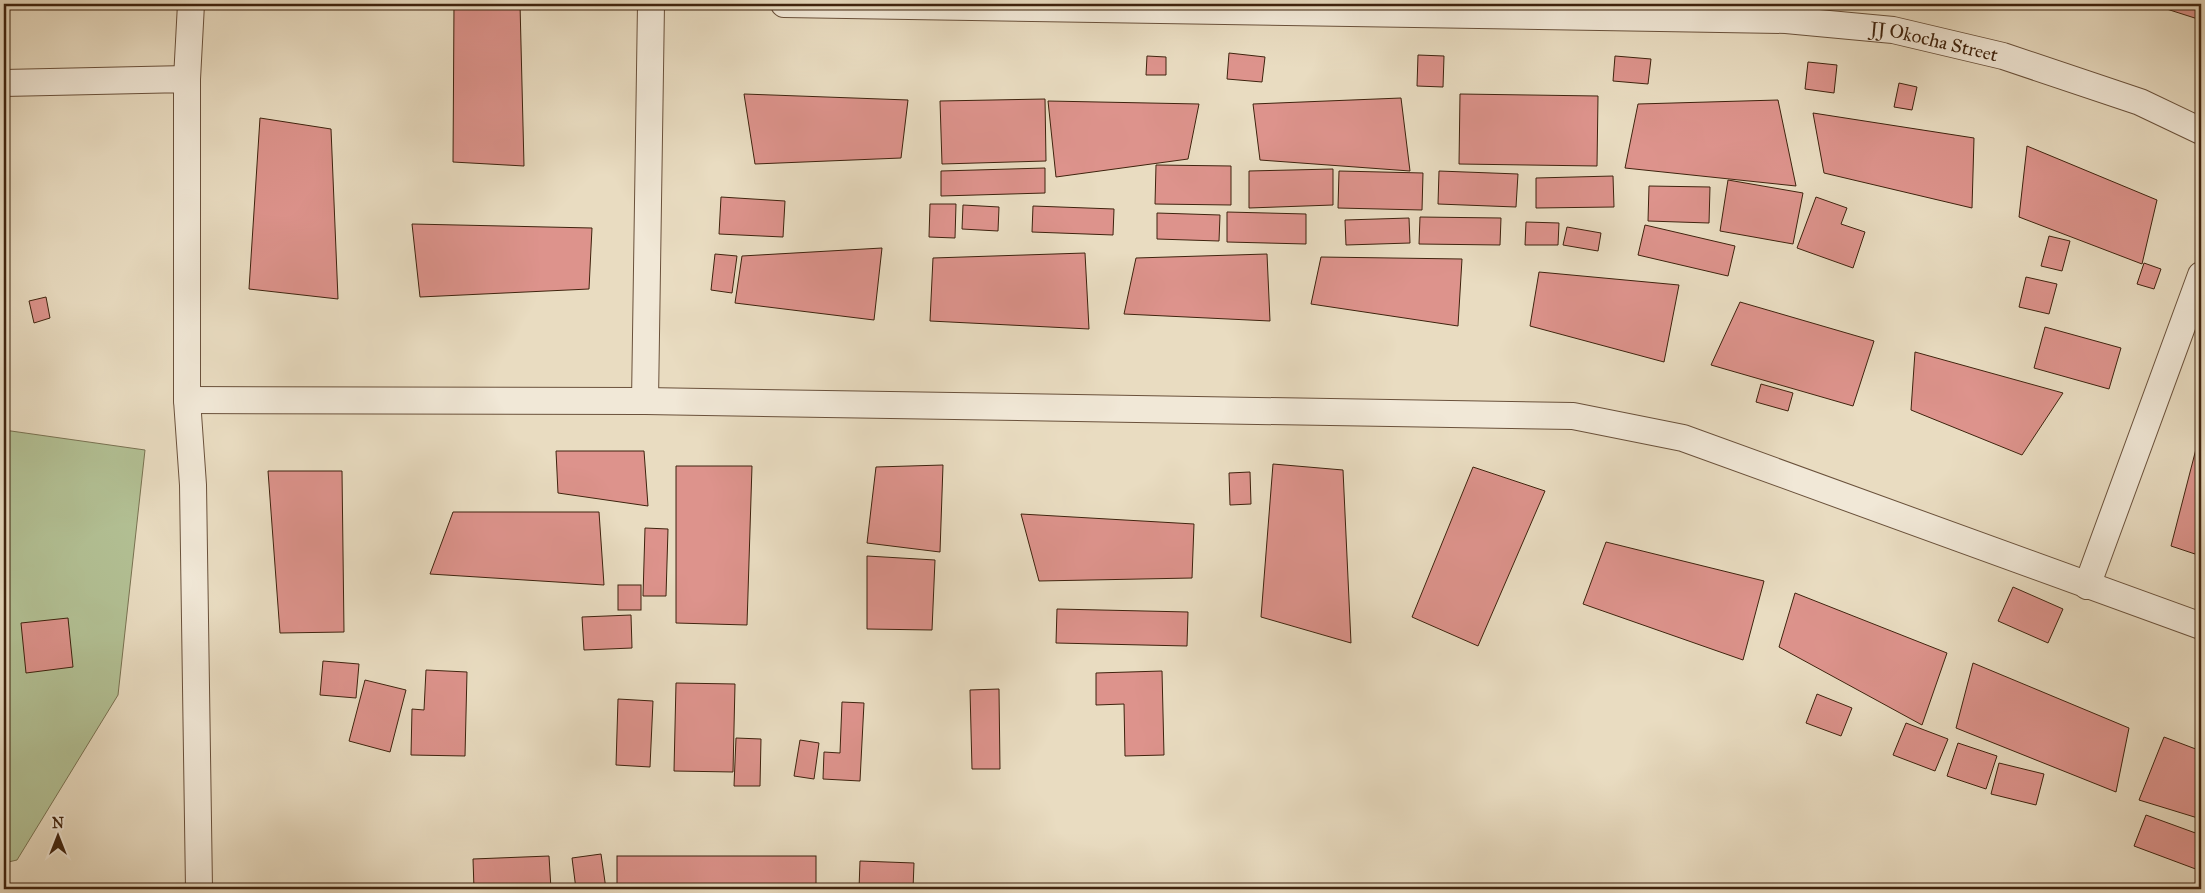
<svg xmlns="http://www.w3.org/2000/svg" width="2205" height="893" font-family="'IM FELL Great Primer',serif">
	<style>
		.green { fill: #b3c195; stroke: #797252 }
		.building { fill: #dd938c; stroke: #3f230e }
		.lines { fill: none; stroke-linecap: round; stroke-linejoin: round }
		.street-casing { stroke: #6a513b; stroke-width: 28 }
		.street { stroke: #f1e8d7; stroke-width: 26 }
		.labels { text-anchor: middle; stroke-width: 4; stroke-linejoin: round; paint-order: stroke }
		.street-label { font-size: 19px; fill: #3f230e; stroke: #f1e8d7 }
	</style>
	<rect width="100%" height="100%" fill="#e9dcc1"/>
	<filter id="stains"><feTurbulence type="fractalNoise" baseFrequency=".004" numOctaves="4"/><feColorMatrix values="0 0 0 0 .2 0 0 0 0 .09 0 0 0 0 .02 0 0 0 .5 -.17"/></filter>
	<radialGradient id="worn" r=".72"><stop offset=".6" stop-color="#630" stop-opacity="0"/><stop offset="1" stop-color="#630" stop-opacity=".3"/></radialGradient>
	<!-- green -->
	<polygon class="green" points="4,430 145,450 118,695 17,860 4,863"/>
	<!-- building -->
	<g class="building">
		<polygon points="454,4 520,4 524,166 453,162"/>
		<polygon points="2151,4 2201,4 2201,20"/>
		<polygon points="1229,53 1265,57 1262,82 1227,79"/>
		<polygon points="1418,55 1444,56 1443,87 1417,86"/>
		<polygon points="1147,56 1166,57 1166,75 1146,75"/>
		<polygon points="1615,56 1651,59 1648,84 1613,81"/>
		<polygon points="1808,62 1837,65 1834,93 1805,89"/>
		<polygon points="1899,83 1917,87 1912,110 1894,107"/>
		<polygon points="744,94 908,100 901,158 755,164"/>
		<polygon points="1460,94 1598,96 1597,166 1459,164"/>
		<polygon points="1401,98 1410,171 1260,160 1253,104"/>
		<polygon points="1045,99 1046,161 942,164 940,101"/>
		<polygon points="1778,100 1796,186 1625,168 1638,104"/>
		<polygon points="1048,101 1199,104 1188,159 1056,177"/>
		<polygon points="1813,113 1974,138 1972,208 1824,173"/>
		<polygon points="260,118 331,129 338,299 249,289"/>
		<polygon points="2027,146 2157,200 2142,264 2019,217"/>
		<polygon points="1156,165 1231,166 1231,205 1155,204"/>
		<polygon points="1045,168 1045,193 941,196 941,171"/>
		<polygon points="1333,169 1333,205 1249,208 1249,171"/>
		<polygon points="1339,171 1423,173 1422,210 1338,208"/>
		<polygon points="1439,171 1518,174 1516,207 1438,204"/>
		<polygon points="1613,176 1614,207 1536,208 1536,178"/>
		<polygon points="1728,180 1803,193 1793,244 1720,231"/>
		<polygon points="1649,186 1710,187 1709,223 1648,221"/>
		<polygon points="721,197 785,201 783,237 719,234"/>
		<polygon points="1816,197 1847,208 1841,224 1865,232 1853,268 1797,248"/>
		<polygon points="930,204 956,204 955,238 929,237"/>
		<polygon points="963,205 999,207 998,231 962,229"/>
		<polygon points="1033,206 1114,209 1113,235 1032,232"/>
		<polygon points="1227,212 1306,214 1306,244 1227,242"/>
		<polygon points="1157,213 1220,215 1219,241 1157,239"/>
		<polygon points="1420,217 1501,218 1500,245 1419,244"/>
		<polygon points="1409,218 1410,243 1346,245 1345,220"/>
		<polygon points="1526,222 1559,223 1558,245 1525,245"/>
		<polygon points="412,224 592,228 589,289 420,297"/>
		<polygon points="1645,225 1735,246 1728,276 1638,255"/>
		<polygon points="1567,227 1601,233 1598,251 1563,245"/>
		<polygon points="2049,236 2070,241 2062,271 2041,266"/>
		<polygon points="882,248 874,320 735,303 742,256"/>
		<polygon points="1085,253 1089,329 930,321 933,258"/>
		<polygon points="715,254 737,256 732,293 711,290"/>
		<polygon points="1267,254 1270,321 1124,314 1136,258"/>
		<polygon points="1321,257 1462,259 1458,326 1311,304"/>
		<polygon points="2144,263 2161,269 2154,289 2137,284"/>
		<polygon points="1539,272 1679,285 1664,362 1530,326"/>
		<polygon points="2026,277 2057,284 2049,314 2019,307"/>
		<polygon points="46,297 50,318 34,323 29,301"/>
		<polygon points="1740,302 1874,341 1853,406 1711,365"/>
		<polygon points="2045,327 2121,348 2109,389 2034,368"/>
		<polygon points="1915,352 2063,393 2022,455 1911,410"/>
		<polygon points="1761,384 1793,393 1788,411 1756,402"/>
		<polygon points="2196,449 2201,451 2201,556 2171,546"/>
		<polygon points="556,451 644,451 648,506 558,493"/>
		<polygon points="1273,464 1343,470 1351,643 1261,617"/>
		<polygon points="943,465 940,552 867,543 876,467"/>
		<polygon points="676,466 752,466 747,625 676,623"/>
		<polygon points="1473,467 1545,491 1478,646 1412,617"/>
		<polygon points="268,471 342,471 344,632 280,633"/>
		<polygon points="1250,472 1251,504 1230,505 1229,473"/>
		<polygon points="453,512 599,512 604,585 430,574"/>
		<polygon points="1021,514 1194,524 1192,578 1039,581"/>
		<polygon points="645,528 668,529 666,596 643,596"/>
		<polygon points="1606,542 1764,581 1743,660 1583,604"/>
		<polygon points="867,556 935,560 932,630 867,629"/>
		<rect x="618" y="585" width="23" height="25"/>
		<polygon points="2013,587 2063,609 2048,643 1998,621"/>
		<polygon points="1795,593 1947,653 1922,725 1779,647"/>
		<polygon points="1057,609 1188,612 1187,646 1056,643"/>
		<polygon points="631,615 632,648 584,650 582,617"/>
		<polygon points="68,618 73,667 26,673 21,623"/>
		<polygon points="323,661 359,664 356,698 320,695"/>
		<polygon points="1973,663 2129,728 2116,792 1956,728"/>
		<polygon points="426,670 467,672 465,756 411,755 412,709 424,710"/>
		<polygon points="1162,671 1164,755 1125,756 1124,704 1096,705 1096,673"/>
		<polygon points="365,680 406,690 390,752 349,741"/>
		<polygon points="676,683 735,684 733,772 674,771"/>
		<polygon points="999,689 1000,769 972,769 970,690"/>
		<polygon points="1817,694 1852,708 1841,736 1806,723"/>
		<polygon points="618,699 653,701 650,767 616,765"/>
		<polygon points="842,702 864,703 860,781 823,779 824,752 840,753"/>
		<polygon points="1906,723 1948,739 1935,771 1893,755"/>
		<polygon points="2164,737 2201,751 2201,819 2139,800"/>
		<polygon points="736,738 761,739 760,786 734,786"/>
		<polygon points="800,740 819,743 814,779 794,776"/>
		<polygon points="1958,743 1997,756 1986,789 1947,776"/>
		<polygon points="1999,763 2044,774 2036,805 1991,794"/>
		<polygon points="2146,815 2201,835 2201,871 2134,846"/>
		<polygon points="601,854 606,889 576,889 572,858"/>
		<polygon points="549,856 551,889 474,889 473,859"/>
		<rect x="617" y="856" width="199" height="33"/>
		<polygon points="860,861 914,863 913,889 859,889"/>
	</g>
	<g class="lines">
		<defs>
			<g id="street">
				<path id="s1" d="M784 4 1786 20 1893 30 2003 56 2140 102 2201 131"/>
				<polyline points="187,79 191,4"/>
				<polyline points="4,83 187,79 187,400 193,485 199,889"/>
				<polyline points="187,400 645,401 1573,416 1683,438 2201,626"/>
				<polyline points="645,401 651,4"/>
				<polyline points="2087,586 2201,275"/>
			</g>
		</defs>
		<!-- street casing -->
		<use href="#street" class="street-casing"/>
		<!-- street -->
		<use href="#street" class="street"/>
	</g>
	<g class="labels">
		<!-- street labels -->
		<g class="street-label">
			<text dy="7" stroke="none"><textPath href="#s1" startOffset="1152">JJ Okocha Street</textPath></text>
		</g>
	</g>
	<!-- margin -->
	<rect width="2205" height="893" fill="none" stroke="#e9dcc1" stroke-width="20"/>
	<rect x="5" y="5" width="2195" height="883" fill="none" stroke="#3f230e" stroke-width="2.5"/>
	<rect x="10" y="10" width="2185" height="873" fill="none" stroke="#3f230e"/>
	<!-- north arrow -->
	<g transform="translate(58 836)" stroke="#f1e8d7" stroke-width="4" paint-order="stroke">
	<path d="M0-4L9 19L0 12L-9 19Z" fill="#3f230e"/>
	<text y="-8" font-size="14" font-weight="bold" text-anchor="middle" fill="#3f230e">N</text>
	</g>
	<rect width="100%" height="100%" filter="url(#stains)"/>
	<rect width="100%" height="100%" fill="url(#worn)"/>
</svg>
